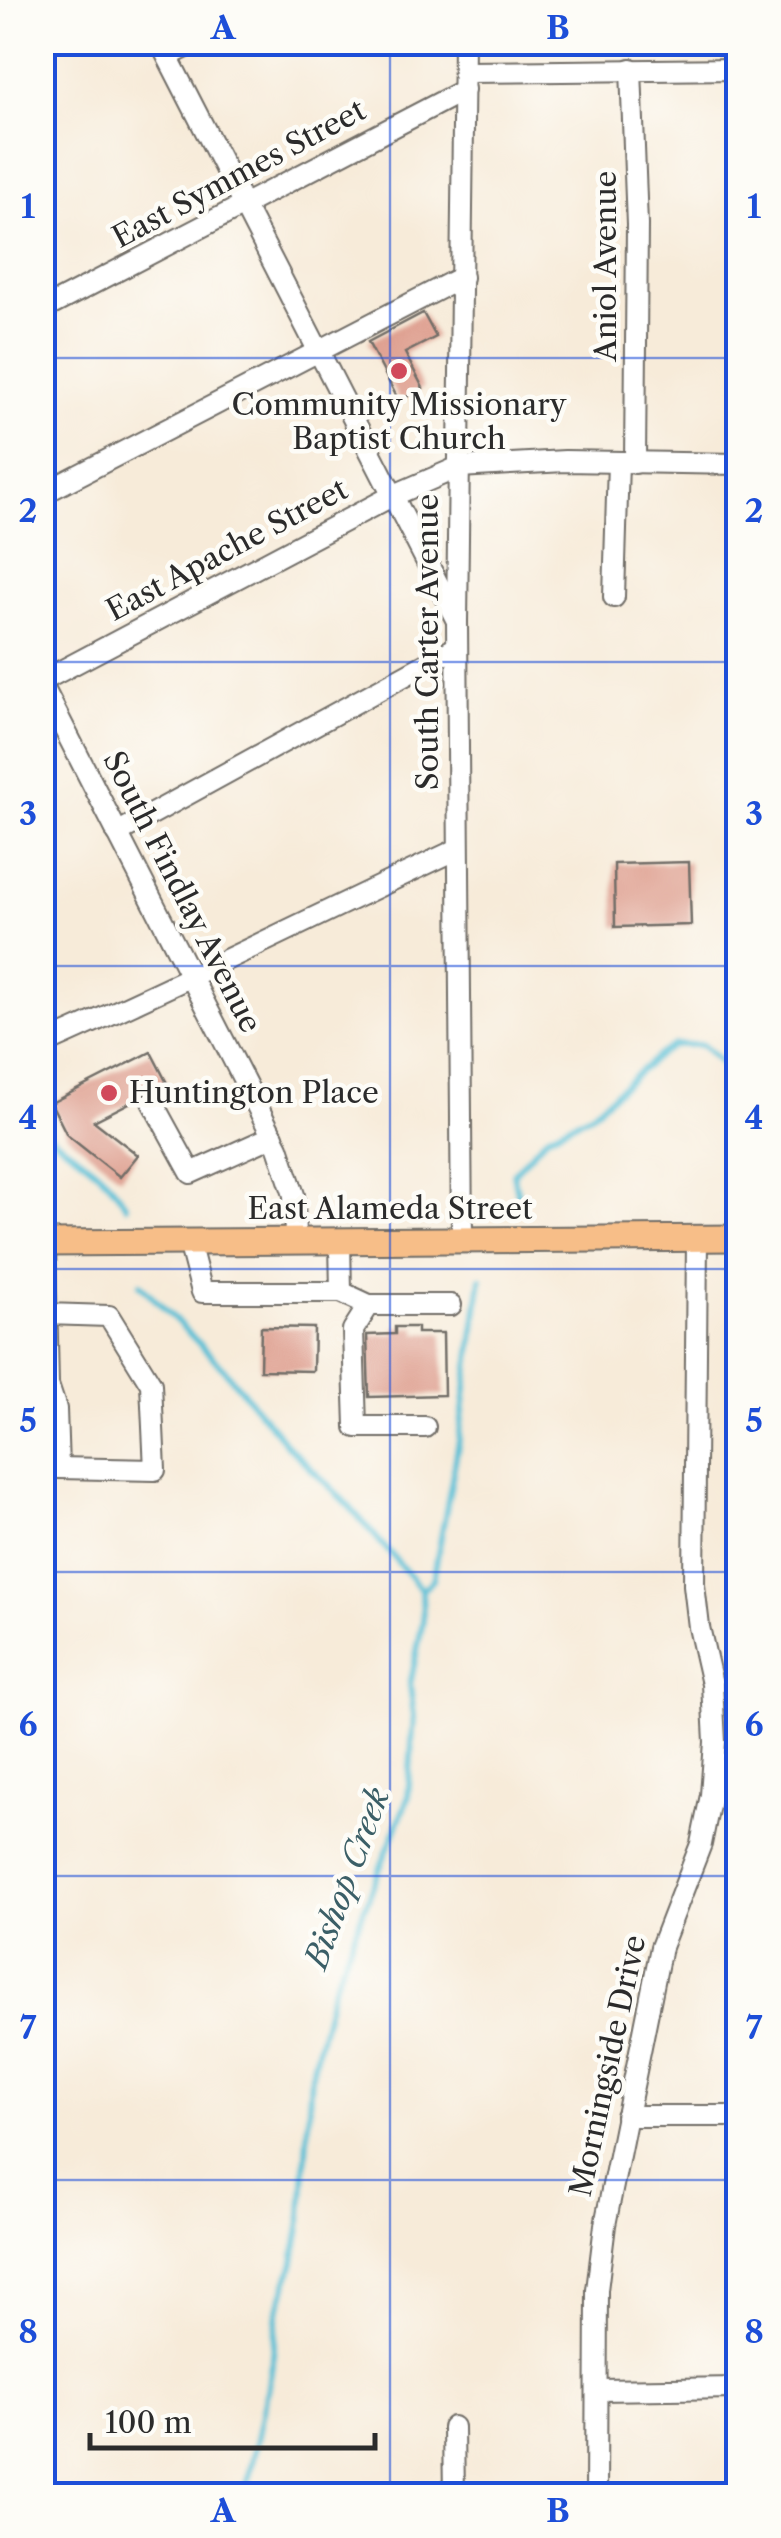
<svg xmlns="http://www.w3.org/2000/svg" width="781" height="2538" font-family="'Libre Caslon Text',serif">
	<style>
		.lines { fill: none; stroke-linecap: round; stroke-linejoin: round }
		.stream { stroke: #59c0d6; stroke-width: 6 }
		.building { fill: #de9e8e }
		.minor-casing { stroke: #726e68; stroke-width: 24 }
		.major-casing { stroke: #726e68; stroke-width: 29 }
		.minor { stroke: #fff; stroke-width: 20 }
		.major { stroke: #f7be88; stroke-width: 25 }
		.grid { fill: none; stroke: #1d4ed8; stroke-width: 2.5; stroke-opacity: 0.55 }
		.poi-dot { fill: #d1495b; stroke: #fdfcf7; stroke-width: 4 }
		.labels { text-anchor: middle; stroke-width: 9; stroke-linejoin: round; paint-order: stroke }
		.street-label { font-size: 30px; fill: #2b2b2b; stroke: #fdfcf7 }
		.poi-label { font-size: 30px; fill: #2b2b2b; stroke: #fdfcf7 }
		.water-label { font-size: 32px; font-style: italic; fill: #3b5f67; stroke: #fdfcf7 }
		.neatline { fill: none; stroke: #1d4ed8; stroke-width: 4 }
		.grid-label { font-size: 32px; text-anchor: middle; font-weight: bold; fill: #1d4ed8 }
	</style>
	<rect width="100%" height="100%" fill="#fdfcf7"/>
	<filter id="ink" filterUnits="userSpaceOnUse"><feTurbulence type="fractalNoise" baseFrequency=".01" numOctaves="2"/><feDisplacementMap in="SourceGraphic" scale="20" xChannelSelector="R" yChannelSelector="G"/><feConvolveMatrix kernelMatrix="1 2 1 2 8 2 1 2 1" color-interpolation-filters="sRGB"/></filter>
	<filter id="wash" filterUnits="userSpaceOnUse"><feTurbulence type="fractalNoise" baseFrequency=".0048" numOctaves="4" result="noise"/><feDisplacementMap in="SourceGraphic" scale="40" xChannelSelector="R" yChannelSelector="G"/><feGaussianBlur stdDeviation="2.25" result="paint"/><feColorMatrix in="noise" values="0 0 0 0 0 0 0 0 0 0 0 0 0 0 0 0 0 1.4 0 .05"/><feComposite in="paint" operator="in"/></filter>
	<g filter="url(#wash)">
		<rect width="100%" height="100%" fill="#f7ebd9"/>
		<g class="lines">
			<!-- stream -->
			<g class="stream">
				<path d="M42 1130C73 1154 107 1171 126 1206"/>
				<polyline points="519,1199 513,1174 547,1136 592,1113 660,1054 674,1045 702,1045 738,1078"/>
				<polyline points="140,1284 224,1369 287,1445 348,1505 422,1590"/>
				<polyline points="245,2496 271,2372 278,2312 294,2262 302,2214 311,2075 332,1990 408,1798 414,1716 410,1685 423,1621 422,1590 433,1580 459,1440 481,1279"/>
			</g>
		</g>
		<g id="blocks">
			<!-- building -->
			<g class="building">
				<polygon points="423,313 436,337 405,353 423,388 399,401 368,342"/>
				<polygon points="689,862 691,925 615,927 614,864"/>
				<polygon points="151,1052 167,1083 146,1090 139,1098 94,1121 138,1155 120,1177 67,1135 51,1103"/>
				<polygon points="261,1327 314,1328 313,1371 260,1370"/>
				<polygon points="395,1327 417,1327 417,1333 443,1333 444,1395 369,1397 367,1335 395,1334"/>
			</g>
		</g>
	</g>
	<g filter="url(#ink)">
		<use href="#blocks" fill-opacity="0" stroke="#726e68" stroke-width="2.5"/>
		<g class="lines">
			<defs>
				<g id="minor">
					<polyline points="160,42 456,619"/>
					<polyline points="168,56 197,42"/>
					<polyline points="631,69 637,225 635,463"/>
					<polyline points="465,72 738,69"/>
					<polyline points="42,310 464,90"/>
					<polyline points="42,494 462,277"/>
					<polyline points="614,597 618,462"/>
					<polyline points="42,681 392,496 459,467 565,461 738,464"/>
					<polyline points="42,685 278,1147 294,1195 295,1241"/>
					<polyline points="117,833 457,647"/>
					<path d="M42 1045C183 983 319 914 458 849"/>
					<polyline points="152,1102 191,1173 273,1136"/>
					<polyline points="462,1241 457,622 464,42"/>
					<polyline points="189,1242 202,1292 341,1292 340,1241"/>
					<polyline points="45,1243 48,1385 56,1409 58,1468 155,1470 151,1384 109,1316 46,1314"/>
					<polyline points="341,1292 369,1305 451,1305"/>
					<polyline points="369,1305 353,1330 356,1427 425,1427"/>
					<polyline points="626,2116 738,2116"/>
					<polyline points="598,2390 738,2388"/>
					<polyline points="453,2427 454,2496"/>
					<polyline points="596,2496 597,2290 605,2225 661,1947 701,1844 711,1795 715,1742 712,1684 699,1627 694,1585 697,1238"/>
				</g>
				<polyline id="major" points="42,1243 738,1238"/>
			</defs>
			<!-- minor casing -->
			<use href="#minor" class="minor-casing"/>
			<!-- major casing -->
			<use href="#major" class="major-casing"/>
			<!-- minor -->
			<use href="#minor" class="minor"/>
			<!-- major -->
			<use href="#major" class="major"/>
		</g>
	</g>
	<!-- grid -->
	<path class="grid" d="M390 42V2496M42 358H738M42 662H738M42 966H738M42 1269H738M42 1572H738M42 1876H738M42 2180H738"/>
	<!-- markers -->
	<g class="poi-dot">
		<circle cx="399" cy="371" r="10"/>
		<circle cx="109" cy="1093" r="10"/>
	</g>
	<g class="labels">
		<!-- street labels -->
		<g class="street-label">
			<text transform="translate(239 174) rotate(-28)" y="10">East Symmes Street</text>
			<text transform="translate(606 266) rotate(-90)" y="10">Aniol Avenue</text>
			<text transform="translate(227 550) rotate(-28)" y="10">East Apache Street</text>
			<text transform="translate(428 642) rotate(-90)" y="10">South Carter Avenue</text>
			<text transform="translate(182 892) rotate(63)" y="10">South Findlay Avenue</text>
			<text x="390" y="1219">East Alameda Street</text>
			<text transform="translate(608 2066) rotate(-78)" y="10">Morningside Drive</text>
		</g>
		<!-- poi labels -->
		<g class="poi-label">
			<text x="399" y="415">Community Missionary<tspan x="399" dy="34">Baptist Church</tspan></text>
			<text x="129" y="1103" text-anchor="start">Huntington Place</text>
		</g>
		<!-- water labels -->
		<g class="water-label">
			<text transform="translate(347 1878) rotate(-70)" y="11">Bishop Creek</text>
		</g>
	</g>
	<!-- margin -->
	<rect width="781" height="2538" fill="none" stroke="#fdfcf7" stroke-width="110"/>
	<!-- scale -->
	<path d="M90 2433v15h285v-15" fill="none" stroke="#2b2b2b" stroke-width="5"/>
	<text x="105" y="2433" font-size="30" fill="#2b2b2b" stroke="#fdfcf7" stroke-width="8" paint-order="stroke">100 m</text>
	<rect x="55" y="55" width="671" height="2428" class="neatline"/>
	<g class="grid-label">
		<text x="223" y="39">A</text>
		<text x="558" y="39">B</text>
		<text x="28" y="218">1</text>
		<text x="754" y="218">1</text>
		<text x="28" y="522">2</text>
		<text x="754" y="522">2</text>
		<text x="28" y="825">3</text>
		<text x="754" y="825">3</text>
		<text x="28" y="1129">4</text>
		<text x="754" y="1129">4</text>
		<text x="28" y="1432">5</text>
		<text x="754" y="1432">5</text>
		<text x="28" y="1736">6</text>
		<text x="754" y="1736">6</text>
		<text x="28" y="2039">7</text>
		<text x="754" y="2039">7</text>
		<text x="28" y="2343">8</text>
		<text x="754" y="2343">8</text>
		<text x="223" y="2522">A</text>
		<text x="558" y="2522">B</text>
	</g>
</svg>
